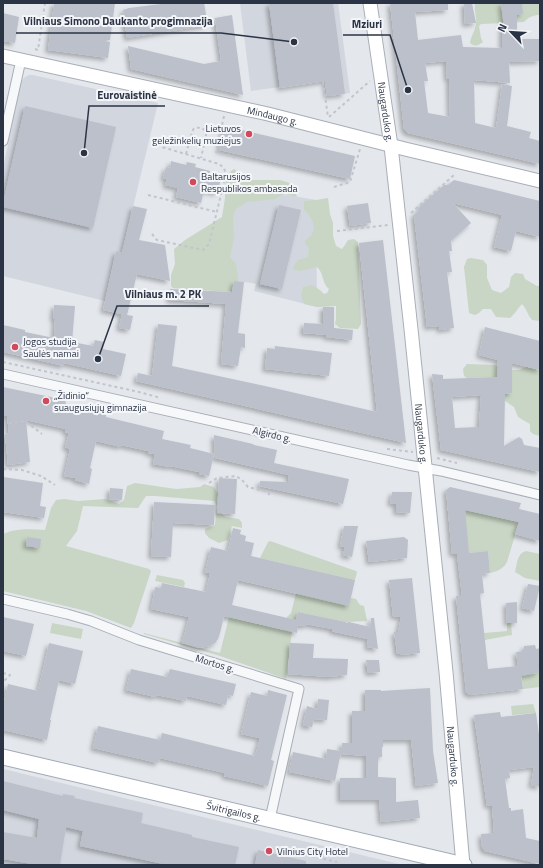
<svg xmlns="http://www.w3.org/2000/svg" width="543" height="868" font-family="'Titillium Web',sans-serif">
	<style>
		.built { fill: #d2d6de }
		.green { fill: #c9d6c5 }
		.building { fill: #bbc0ca; fill-rule: evenodd; filter: url(#shadow) }
		.lines { fill: none; stroke-linecap: round; stroke-linejoin: round }
		.street-casing { stroke: #a9aeb7; stroke-width: 11 }
		.secondary-casing { stroke: #a9aeb7; stroke-width: 15 }
		.primary-casing { stroke: #a3abb8; stroke-width: 17 }
		.path { stroke: #c2c5cb; stroke-width: 2; stroke-dasharray: 3 3; stroke-linecap: butt }
		.street { stroke: #f7f8fa; stroke-width: 9 }
		.secondary { stroke: #fff; stroke-width: 13 }
		.primary { stroke: #fff; stroke-width: 15 }
		.poi-dot { fill: #d1495b; stroke: #f4f6f9; stroke-width: 1.5 }
		.labels { text-anchor: middle; stroke-width: 4; stroke-linejoin: round; paint-order: stroke }
		.street-label { font-size: 10px; fill: #2b3445; stroke: #f4f6f9 }
		.poi-label { font-size: 10px; fill: #2b3445; stroke: #f4f6f9; text-anchor: start }
		.leader { fill: none; stroke: #2b3445; stroke-width: 1.5 }
		.callout-dot { fill: #2b3445; stroke: #f4f6f9; stroke-width: 1.5 }
		.callout-label { font-size: 11px; text-anchor: middle; font-weight: bold; fill: #2b3445; stroke: #f4f6f9; stroke-width: 4; stroke-linejoin: round; paint-order: stroke }
	</style>
	<defs>
		<filter id="shadow"><feDropShadow dx="-3" dy="3" stdDeviation="2" flood-color="#0004"/></filter>
	</defs>
	<rect width="100%" height="100%" fill="#e4e7ec"/>
	<!-- built -->
	<g class="built">
		<polygon points="240,3 338,3 350,93 327,96 325,81 251,91"/>
		<polygon points="29,75 33,75 158,103 122,253 116,252 105,301 3,276 3,168 21,82 25,77"/>
		<polygon points="236,186 316,200 317,307 254,291 256,284 252,283 234,281 211,291"/>
		<polygon points="3,769 403,865 3,865"/>
	</g>
	<!-- green -->
	<g class="green">
		<path d="M482 3H540V15C533 15 529 17 524 22L481 24 479 26 481 38 483 42C478 46 475 47 470 43 471 36 475 31 476 24 477 17 474 11 475 4Z"/>
		<path d="M234 169 237 171 244 180H280L293 184 297 197 284 194 275 199 247 202 236 209 233 215 234 238 230 257 236 264 238 279V281H234L232 292 173 288 171 286V275L175 264 174 249 185 240 222 217C223 211 224 204 225 198 226 186 223 176 234 169Z"/>
		<path d="M328 198 330 214 333 223V236L336 246 342 249 345 245 348 240 354 239 358 242 361 324 358 329 340 328 335 324 336 319V306L317 307 304 304 301 295 303 287 312 285 320 290 324 294 327 293 329 289C322 284 324 273 317 267L300 271 294 270 293 267 298 260 308 257 309 248 305 244V241C307 239 311 236 312 234 317 225 310 215 304 210V201L316 200Z"/>
		<path d="M471 258 483 260 487 265V278L492 290 501 293 509 287 511 277 515 273 523 274 525 279 537 286H540V321L532 320C527 314 527 309 522 304 517 309 515 314 510 318L496 317 491 309H483L479 313 475 315 469 313 464 267 467 259Z"/>
		<polygon points="467,364 494,365 507,370 519,370 526,367 540,370 540,436 533,434 530,431 530,424 518,417 514,407 505,401 505,394 512,393 512,374 497,374 497,377 467,378 464,376 463,369"/>
		<path d="M135 483 176 489 200 487 204 484 214 487 219 496 222 514 226 517 239 519 242 523V528L232 526 228 540 219 543 209 538 205 533V529L215 525 217 507 215 501 155 496H146L138 508 83 506 77 531 66 546 149 569 151 571 134 623 131 628 86 611 3 591V534C16 528 31 529 45 530L51 508 56 500 64 499 78 501 105 499 119 504 124 500 127 486Z"/>
		<path d="M462 505 470 506V511L519 522 507 562C503 569 498 571 490 573L488 551 469 553Z"/>
		<polygon points="270,541 356,571 357,572 355,580 260,558 268,542"/>
		<path d="M526 551 540 554V581L525 578 515 572C517 564 517 553 526 551Z"/>
		<polygon points="157,575 183,580 185,583 184,587 155,581"/>
		<polygon points="296,593 349,605 351,598 356,599 360,605 364,606 367,621 346,622 298,612 295,624 292,631 286,679 217,655 144,634 144,633 220,653 229,617 284,630 287,617 291,613"/>
		<polygon points="52,623 83,629 81,639 50,633"/>
		<polygon points="507,623 511,623 512,635 485,640 484,633 507,631"/>
		<polygon points="540,670 540,687 523,689 521,673 531,672 532,674 537,673 537,671"/>
		<polygon points="533,704 536,713 512,715 511,706"/>
	</g>
	<!-- building -->
	<g class="building">
		<polygon points="54,3 115,3 110,40 104,41 110,42 108,58 48,50"/>
		<polygon points="169,3 204,3 208,25 127,38 123,10 129,8"/>
		<polygon points="269,3 333,3 345,94 327,96 325,81 280,88"/>
		<path d="M390 3H448V10L415 12 418 40 461 35 463 47 502 48V27H504L501 3H522L523 14 517 15V39H540V61L509 62 510 83 474 80 475 123 496 128 502 84 512 86 507 126 531 132 529 138 540 141V164L408 133 404 129ZM446 61 447 79 449 78 450 117 428 113 424 81H428L425 63Z"/>
		<polygon points="464,3 472,3 476,23 465,24"/>
		<polygon points="3,13 19,17 15,43 3,41"/>
		<polygon points="232,15 243,95 131,69 128,46 204,64 221,61 215,18"/>
		<polygon points="25,106 116,127 93,228 3,207 3,203"/>
		<polygon points="224,126 355,156 350,179 219,150"/>
		<polygon points="171,161 186,165 187,162 196,164 195,167 210,171 209,176 221,179 217,193 205,190 204,195 203,194 201,203 176,197 178,188 165,185 167,179 163,178 166,167 170,168"/>
		<polygon points="454,180 540,201 540,237 516,231 511,251 494,247 502,215 453,203 471,223 451,241 452,251 449,251 452,272 447,272 454,328 440,330 439,326 427,327 414,215 420,209 420,206 444,185 448,185"/>
		<polygon points="368,203 371,223 350,226 347,206"/>
		<polygon points="279,205 301,210 282,289 260,284"/>
		<polygon points="133,206 147,209 139,240 165,245 170,281 137,274 127,315 133,316 130,330 119,328 122,314 103,310 116,251 122,253"/>
		<polygon points="383,240 406,443 136,381 138,373 152,376 158,324 177,326 172,366 274,388 377,412 359,243"/>
		<polygon points="234,281 244,282 238,333 245,334 245,348 241,347 238,366 221,364 226,304 169,300 170,289 232,292"/>
		<polygon points="54,305 75,306 72,342 93,346 95,340 104,342 103,349 126,354 121,376 64,363 64,366 3,352 3,325 25,330 25,332 54,338 55,319 53,319"/>
		<polygon points="323,307 334,307 334,328 353,330 352,340 326,337 327,335 303,333 304,323 323,324"/>
		<path d="M485 327 540 341V370L512 363V393L505 394 504 446 519 437 522 439 524 445 540 448V472L441 450 432 374 443 375V379L497 377 498 360 479 355ZM481 395 479 427 455 428 452 397Z"/>
		<polygon points="275,346 332,353 329,376 265,369 267,348 275,349"/>
		<polygon points="3,387 65,400 66,404 99,412 99,413 106,415 106,417 164,431 162,439 191,445 190,448 214,454 209,476 199,474 199,472 170,466 170,467 153,464 155,454 148,453 148,451 121,445 121,447 96,441 90,468 92,469 89,484 75,480 75,478 64,476 70,449 65,447 69,433 65,432 66,429 26,420 30,462 8,465 5,434 9,433 7,416 3,415"/>
		<polygon points="214,435 253,444 254,445 277,450 274,463 349,479 343,504 259,486 260,481 288,482 289,475 215,458"/>
		<polygon points="3,477 43,483 40,506 46,507 44,518 3,512"/>
		<polygon points="219,478 237,479 235,514 217,513"/>
		<polygon points="450,487 521,503 519,509 540,514 540,541 515,534 519,522 465,510 469,553 488,551 490,573 482,574 484,593 480,594 488,669 518,666 516,652 524,651 524,646 535,645 536,649 540,648 540,670 537,671 537,673 521,676 523,689 470,695 466,692 456,596 462,596 457,554 452,554 446,490"/>
		<polygon points="110,488 123,489 122,500 109,499"/>
		<polygon points="392,492 412,492 410,513 396,512 396,504 390,503"/>
		<polygon points="154,502 215,505 214,525 173,523 171,557 151,556"/>
		<polygon points="344,526 358,526 352,557 343,555 345,547 340,546"/>
		<polygon points="233,528 241,530 240,534 246,536 245,541 254,543 251,556 355,580 349,606 238,580 232,605 296,620 298,612 346,622 346,623 349,622 370,627 371,618 374,618 378,649 367,647 368,639 335,632 332,631 332,629 306,624 306,626 298,625 297,633 224,616 220,633 218,639 215,643 210,646 199,648 182,643 189,617 151,609 155,587 161,588 162,583 206,592 210,573 205,572 211,547 228,551"/>
		<polygon points="27,537 41,539 40,548 26,546"/>
		<polygon points="404,537 408,540 407,558 369,562 366,541"/>
		<polygon points="412,578 420,653 400,655 400,654 397,653 394,632 398,632 401,617 393,616 389,580"/>
		<polygon points="528,584 540,586 534,611 522,608"/>
		<polygon points="517,602 517,623 507,623 506,603"/>
		<polygon points="3,617 34,624 26,656 3,651"/>
		<polygon points="49,643 83,651 75,684 59,680 50,720 51,720 47,740 3,730 3,706 8,684 38,691"/>
		<polygon points="290,643 314,644 313,658 348,659 347,675 329,677 288,674"/>
		<polygon points="366,660 379,660 380,672 368,673"/>
		<polygon points="131,669 167,677 170,669 236,684 233,696 228,695 226,705 187,696 186,701 156,695 155,697 126,690"/>
		<polygon points="430,688 433,751 438,783 416,786 411,740 383,740 383,747 382,747 382,757 378,757 378,777 396,778 396,802 418,800 420,818 381,822 379,800 340,800 340,778 366,778 366,756 341,754 341,752 335,781 289,772 293,752 326,759 327,749 341,751 342,743 352,743 352,711 365,711 365,690 381,690 381,691"/>
		<polygon points="268,690 287,695 271,760 274,761 268,786 224,776 225,773 160,758 158,763 93,748 98,726 160,740 162,733 255,756 260,738 241,734 251,692 267,696"/>
		<polygon points="318,699 329,700 327,720 314,719 312,727 303,725 307,706 317,709"/>
		<polygon points="500,712 501,717 536,713 540,742 540,787 531,785 534,767 509,770 510,778 505,779 509,808 511,808 511,811 523,809 526,838 540,841 540,864 485,851 482,847 481,834 494,833 492,805 487,806 474,715"/>
		<polygon points="3,781 63,796 63,794 75,796 74,798 143,813 141,823 192,835 192,837 239,847 235,865 168,865 80,846 83,831 66,827 60,865 32,865 32,864 3,859 3,832 37,838 39,819 3,810"/>
		<polygon points="258,850 306,861 306,865 255,865"/>
	</g>
	<g class="lines">
		<defs>
			<g id="street">
				<polyline points="3,141 21,60"/>
				<polyline points="3,374 408,465 441,471 540,495"/>
				<polyline points="3,599 67,614 91,621 139,640 299,689 270,819"/>
			</g>
			<g id="secondary">
				<path id="s1" d="M370 3 391 146 411 329 446 672 463 865"/>
				<path id="s2" d="M3 56 268 114 405 149 540 181"/>
			</g>
			<g id="primary">
				<path id="s3" d="M3 757 464 865"/>
			</g>
		</defs>
		<!-- street casing -->
		<use href="#street" class="street-casing"/>
		<!-- secondary casing -->
		<use href="#secondary" class="secondary-casing"/>
		<!-- primary casing -->
		<use href="#primary" class="primary-casing"/>
		<!-- path -->
		<g class="path">
			<polyline points="35,49 38,50 45,3"/>
			<polyline points="323,82 328,117"/>
			<polyline points="224,116 216,152 234,157 235,160"/>
			<polyline points="329,117 370,81"/>
			<path d="M186 154 192 132 194 128C199 127 202 128 206 131V135L201 158"/>
			<polyline points="334,187 350,182 360,149"/>
			<polyline points="148,195 217,212"/>
			<polyline points="411,213 455,174"/>
			<polyline points="337,231 388,225"/>
			<polyline points="152,234 157,240 203,250 209,244 226,174 224,168 219,164 162,147"/>
			<polyline points="3,362 139,392 161,398"/>
			<polyline points="3,424 25,421 42,434"/>
			<polyline points="387,449 413,452"/>
			<polyline points="437,458 457,463"/>
			<polyline points="3,469 22,470 41,476 55,485"/>
			<polyline points="209,483 217,478 236,476 242,480 248,487 268,492 270,496"/>
			<polyline points="3,673 10,675 3,682"/>
			<polyline points="294,852 337,862"/>
		</g>
		<!-- street -->
		<use href="#street" class="street"/>
		<!-- secondary -->
		<use href="#secondary" class="secondary"/>
		<!-- primary -->
		<use href="#primary" class="primary"/>
	</g>
	<!-- markers -->
	<g class="poi-dot">
		<circle cx="249" cy="134" r="4"/>
		<circle cx="193" cy="182" r="4"/>
		<circle cx="15" cy="347" r="4"/>
		<circle cx="46" cy="401" r="4"/>
		<circle cx="269" cy="851" r="4"/>
	</g>
	<g class="labels">
		<!-- street labels -->
		<g class="street-label">
			<text dy="4" stroke="none"><textPath href="#s1" startOffset="110">Naugarduko g.</textPath></text>
			<text dy="4" stroke="none"><textPath href="#s2" startOffset="276">Mindaugo g.</textPath></text>
			<text dy="4" stroke="none"><textPath href="#s1" startOffset="434">Naugarduko g.</textPath></text>
			<text transform="translate(272 434) rotate(13)" y="4">Algirdo g.</text>
			<text transform="translate(215 663) rotate(17)" y="4">Mortos g.</text>
			<text dy="4" stroke="none"><textPath href="#s1" startOffset="758">Naugarduko g.</textPath></text>
			<text dy="4" stroke="none"><textPath href="#s3" startOffset="237">Švitrigailos g.</textPath></text>
		</g>
		<!-- poi labels -->
		<g class="poi-label">
			<text x="241" y="132" text-anchor="end">Lietuvos<tspan x="241" dy="12">geležinkelių muziejus</tspan></text>
			<text x="201" y="180">Baltarusijos<tspan x="201" dy="12">Respublikos ambasada</tspan></text>
			<text x="23" y="345">Jogos studija<tspan x="23" dy="12">Saulės namai</tspan></text>
			<text x="54" y="399">„Židinio“<tspan x="54" dy="12">suaugusiųjų gimnazija</tspan></text>
			<text x="277" y="855">Vilnius City Hotel</text>
		</g>
	</g>
	<!-- callouts -->
	<path class="leader" d="M294 42L221 33H16M408 90L390 35H343M84 153L89 106H165M98 359L117 306H209"/>
	<g class="callout-dot">
		<circle cx="294" cy="42" r="4"/>
		<circle cx="408" cy="90" r="4"/>
		<circle cx="84" cy="153" r="4"/>
		<circle cx="98" cy="359" r="4"/>
	</g>
	<g class="callout-label">
		<text x="118" y="25">Vilniaus Simono Daukanto progimnazija</text>
		<text x="367" y="28">Mziuri</text>
		<text x="127" y="99">Eurovaistinė</text>
		<text x="163" y="298">Vilniaus m. 2 PK</text>
	</g>
	<!-- border -->
	<rect width="543" height="868" fill="none" stroke="#2b3445" stroke-width="8"/>
	<!-- north arrow -->
	<g transform="translate(511 32) rotate(295)" stroke="#f4f6f9" stroke-width="3" paint-order="stroke">
	<path d="M0-3L7 15L0 10L-7 15Z" fill="#2b3445"/>
	<text y="-6" font-size="11" font-weight="bold" text-anchor="middle" fill="#2b3445">N</text>
	</g>
</svg>
